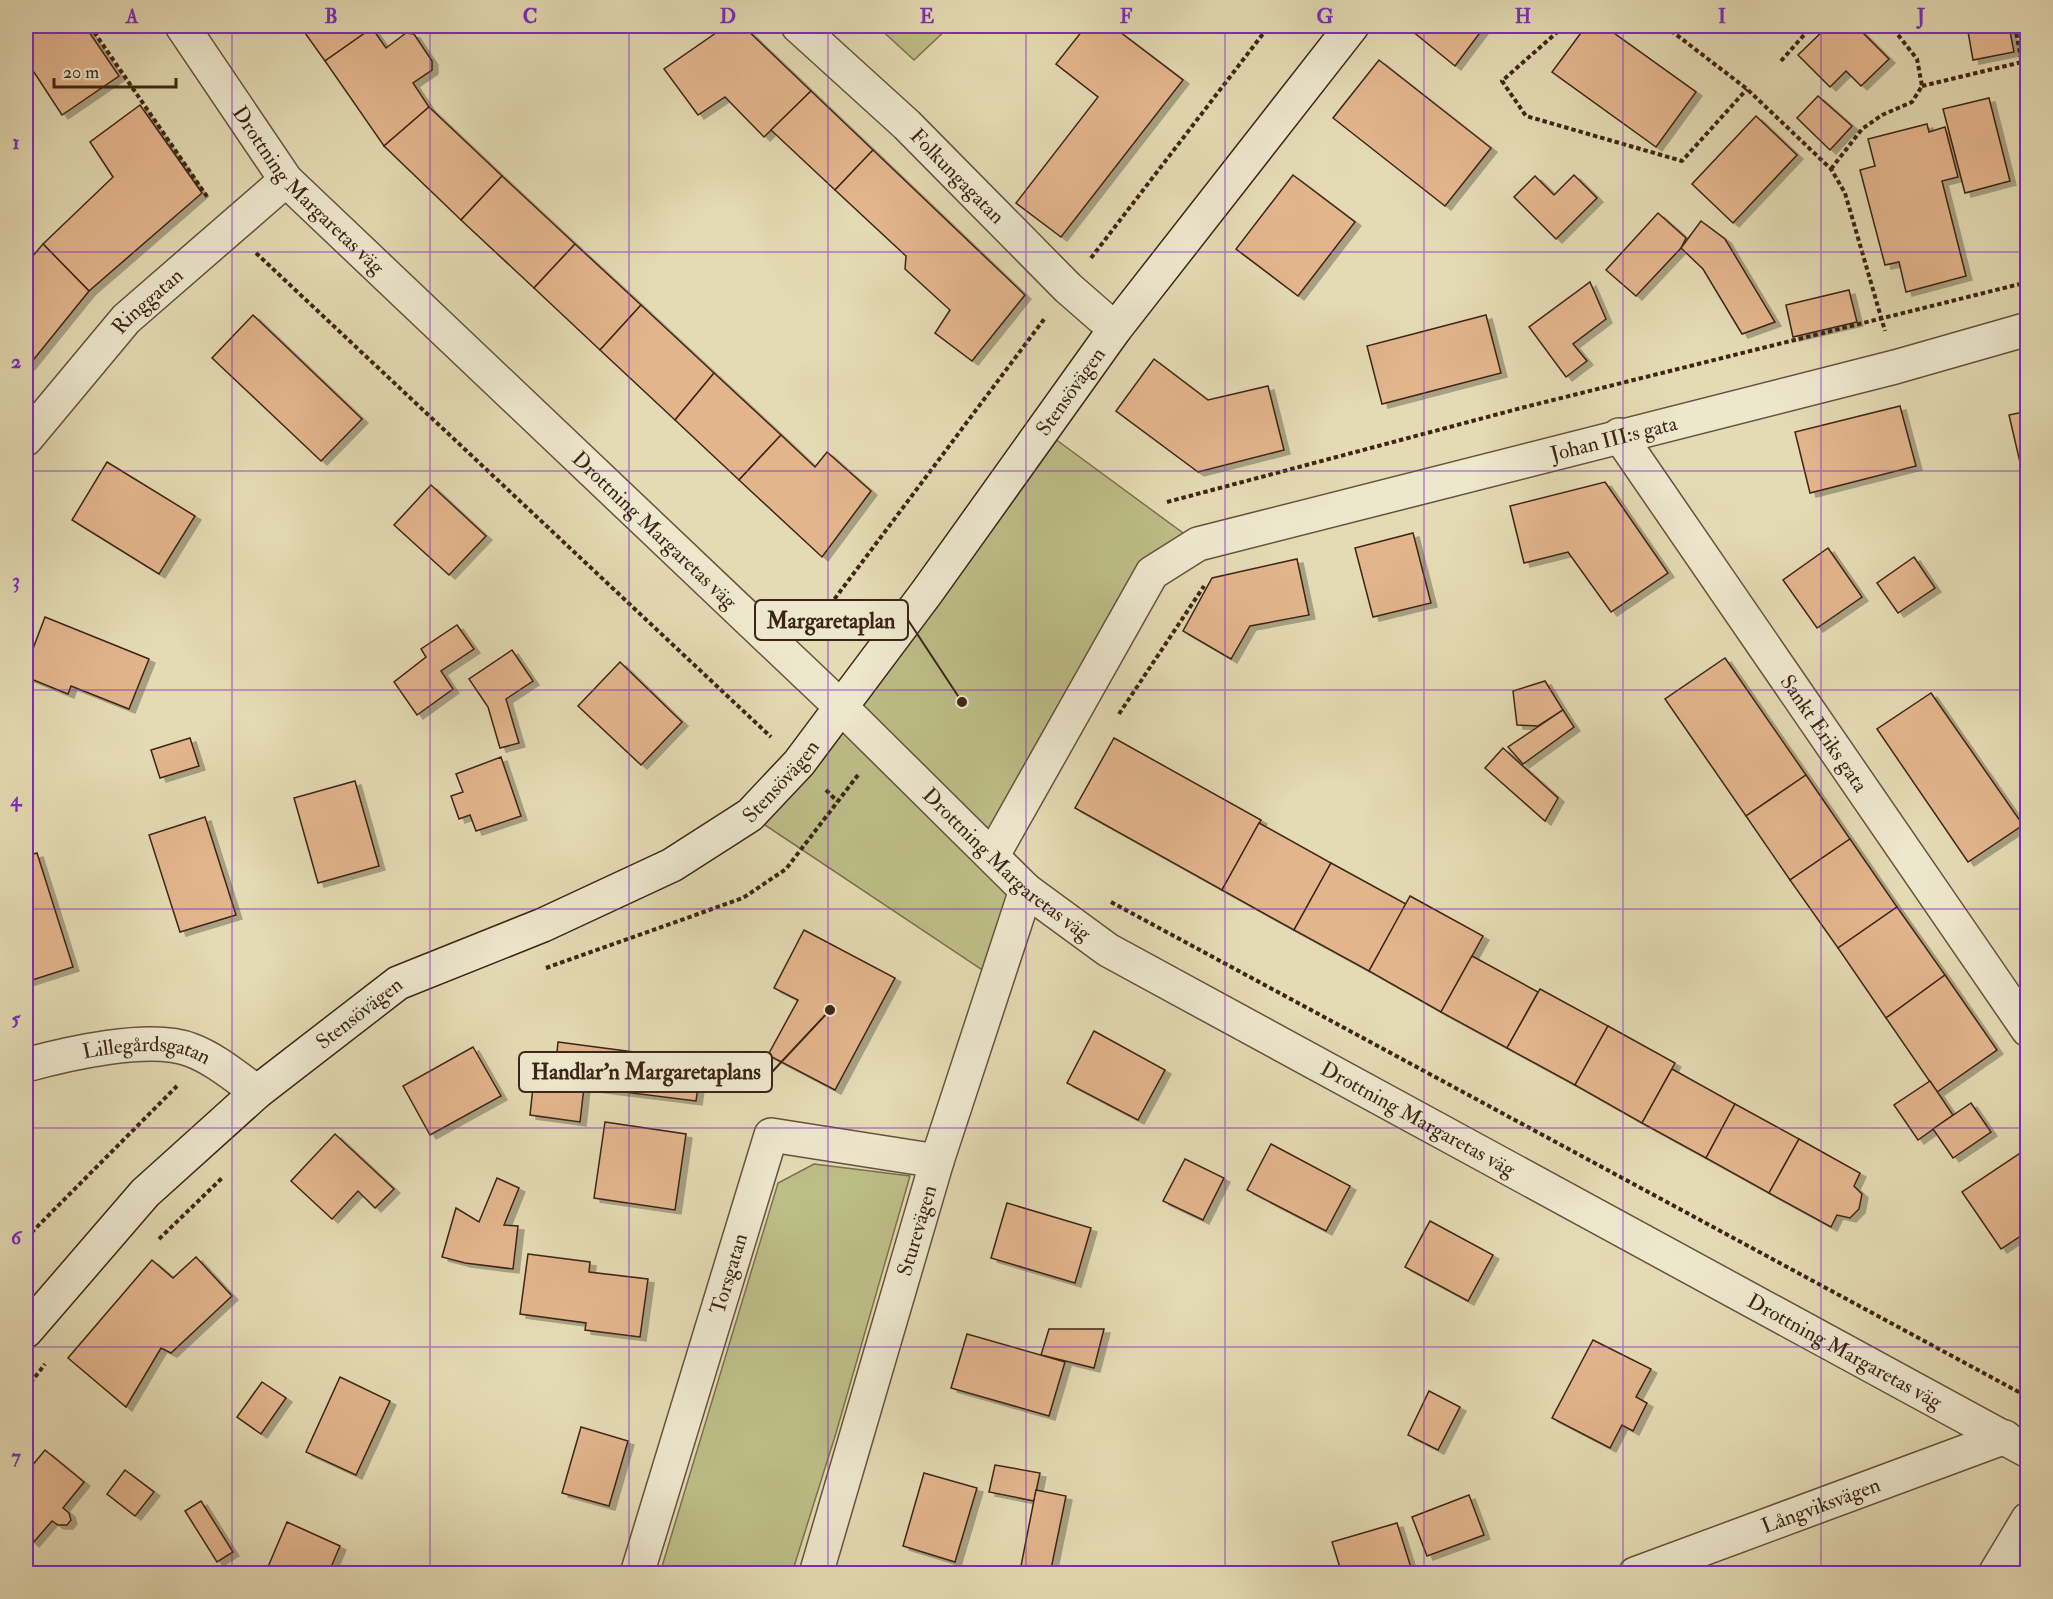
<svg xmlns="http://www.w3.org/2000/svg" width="2053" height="1599" font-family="'IM FELL Double Pica',serif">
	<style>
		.green { fill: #bcbd87; stroke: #7c714e; stroke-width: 1.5 }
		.building { fill: #e3b58d; stroke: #3d2515; stroke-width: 1.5; filter: url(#shadow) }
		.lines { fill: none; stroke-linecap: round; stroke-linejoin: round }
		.street-casing { stroke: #67523c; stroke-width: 36 }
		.secondary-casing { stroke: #3d2515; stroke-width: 36 }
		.path { stroke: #3d2515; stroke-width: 4; stroke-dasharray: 4.5 3; stroke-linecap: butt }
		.street { stroke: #ede7ce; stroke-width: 33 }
		.secondary { stroke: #ede7ce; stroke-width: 33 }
		.grid { fill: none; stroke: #7b2cbf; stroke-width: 1.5; stroke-opacity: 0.55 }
		.labels { text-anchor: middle; stroke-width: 5; stroke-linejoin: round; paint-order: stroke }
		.street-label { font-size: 21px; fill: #3d2515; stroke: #ede7ce }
		.leader { fill: none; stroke: #3d2515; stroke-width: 2 }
		.callout-dot { fill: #3d2515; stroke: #ede7ce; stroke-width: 2 }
		.callout { fill: #ede7ce; stroke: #3d2515; stroke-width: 2 }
		.callout-label { font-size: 22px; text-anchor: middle; font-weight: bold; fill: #3d2515 }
		.neatline { fill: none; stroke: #7b2cbf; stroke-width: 2 }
		.grid-label { font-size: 20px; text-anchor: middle; font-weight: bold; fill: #7b2cbf }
	</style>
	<defs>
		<filter id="shadow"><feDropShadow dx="6" dy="4" stdDeviation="0" flood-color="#0004"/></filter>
	</defs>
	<rect width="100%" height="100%" fill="#e4dab3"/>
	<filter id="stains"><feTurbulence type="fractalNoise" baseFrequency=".00333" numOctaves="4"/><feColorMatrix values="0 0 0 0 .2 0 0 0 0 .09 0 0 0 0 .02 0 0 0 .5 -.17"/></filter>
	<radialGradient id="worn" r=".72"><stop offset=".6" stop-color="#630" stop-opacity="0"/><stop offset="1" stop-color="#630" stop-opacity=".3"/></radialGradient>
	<!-- green -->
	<g class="green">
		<polygon points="877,26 950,26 914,60"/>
		<polygon points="1043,430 1198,544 1152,573 993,855 1026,890 996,979 750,815"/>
		<polygon points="814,1164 910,1176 836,1433 792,1573 660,1573 778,1183"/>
	</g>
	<!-- building -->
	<g class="building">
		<polygon points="31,26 85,26 119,76 62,115 26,60 26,29"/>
		<polygon points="300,26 370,26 372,28 325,61"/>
		<polygon points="726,26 743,26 811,91 764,137 725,97 698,115 664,69"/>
		<polygon points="1086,26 1112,26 1183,80 1061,237 1016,203 1098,97 1056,64"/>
		<polygon points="1406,26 1485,26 1455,66"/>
		<polygon points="1586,26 1604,26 1696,92 1656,147 1552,72"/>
		<polygon points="1828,26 1856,26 1889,59 1861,86 1846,71 1830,87 1798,55"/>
		<polygon points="1967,26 2009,26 2014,52 1973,60"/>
		<polygon points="372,28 386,48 406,33 414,34 432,61 432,70 413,83 429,107 384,146 325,61"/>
		<polygon points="1379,60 1491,148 1445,206 1333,118"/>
		<polygon points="811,91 873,150 835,190 771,130"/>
		<polygon points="1818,96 1852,126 1830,150 1797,118"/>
		<polygon points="1989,98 2010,181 1965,193 1943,109"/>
		<polygon points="140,105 202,193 89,291 43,244 113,177 90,142"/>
		<polygon points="429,107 502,176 461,220 384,146"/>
		<polygon points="1756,116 1797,155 1733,223 1692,184"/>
		<polygon points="1927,124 1929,132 1945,127 1958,177 1942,181 1966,276 1906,292 1899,262 1885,265 1860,170 1875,166 1868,139"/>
		<polygon points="873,150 1025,295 972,361 935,333 950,310 905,269 906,256 835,190"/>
		<polygon points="1293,175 1355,222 1298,296 1236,249"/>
		<polygon points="1574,175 1597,198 1556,239 1514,197 1535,176 1554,195"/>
		<polygon points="502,176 575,244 534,288 461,220"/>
		<polygon points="1658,213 1686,238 1681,248 1636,296 1606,270"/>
		<polygon points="1701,221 1725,239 1775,322 1742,334 1703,269 1681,248"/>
		<polygon points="43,244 89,291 26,369 26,264"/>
		<polygon points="575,244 641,305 600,350 534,288"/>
		<polygon points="1590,282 1606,319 1573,344 1587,361 1566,377 1529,327"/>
		<polygon points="1849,290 1857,322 1793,337 1786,305"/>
		<polygon points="641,305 714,373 675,420 600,350"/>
		<polygon points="253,315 362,419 321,461 212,358"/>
		<polygon points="1486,315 1501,373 1382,404 1367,346"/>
		<polygon points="1154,359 1208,400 1268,386 1284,450 1198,472 1116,411"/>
		<polygon points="714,373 781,435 739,480 675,420"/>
		<polygon points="1900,406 1916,466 1810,493 1795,432"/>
		<polygon points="2028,411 2028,470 2022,471 2009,415"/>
		<polygon points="781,435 815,467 827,452 871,491 822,557 739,480"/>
		<polygon points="107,462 195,516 159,574 72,520"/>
		<polygon points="1605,482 1668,573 1611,612 1568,552 1524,563 1510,506"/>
		<polygon points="431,485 486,536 449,575 394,525"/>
		<polygon points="1413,533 1431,603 1373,617 1355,548"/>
		<polygon points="1828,548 1862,597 1817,628 1783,580"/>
		<polygon points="1914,557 1935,588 1898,613 1877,583"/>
		<polygon points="1297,559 1309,615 1250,626 1231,659 1183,631 1212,578"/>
		<polygon points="45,617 149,659 129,709 71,686 68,694 26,677 26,667"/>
		<polygon points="457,625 474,649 441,671 453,689 417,715 394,682 426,657 421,649"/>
		<polygon points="512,650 533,681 506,699 519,743 500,748 488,707 469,679"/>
		<polygon points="1725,658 1806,775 1746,816 1665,699"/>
		<polygon points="620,662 682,722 641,765 578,706"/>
		<polygon points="1545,681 1563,710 1538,726 1517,725 1513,691"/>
		<polygon points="1931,693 2023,825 1968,862 1877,729"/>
		<polygon points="1563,710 1574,727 1523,764 1508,747"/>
		<polygon points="190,738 199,766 160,778 151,750"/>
		<polygon points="1114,738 1261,820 1222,890 1075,808"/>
		<polygon points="1503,748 1558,798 1545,821 1485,768"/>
		<polygon points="501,757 521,816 476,831 470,815 459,819 451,796 463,792 456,774"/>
		<polygon points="1806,775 1850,839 1790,880 1746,816"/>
		<polygon points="355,781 379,866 318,883 294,798"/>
		<polygon points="205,817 236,915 180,932 149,835"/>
		<polygon points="1259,823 1331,863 1294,930 1222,890"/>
		<polygon points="1850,839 1897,907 1838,948 1790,880"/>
		<polygon points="37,853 73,967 26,982 26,856"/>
		<polygon points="1331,863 1406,904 1369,971 1294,930"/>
		<polygon points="1410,896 1483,936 1441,1012 1369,971"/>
		<polygon points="1897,907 1945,975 1886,1018 1838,948"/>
		<polygon points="804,930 895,978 835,1090 768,1055 798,1000 774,988"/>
		<polygon points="1472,956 1538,992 1507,1048 1441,1012"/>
		<polygon points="1945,975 1997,1050 1937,1092 1886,1018"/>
		<polygon points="1540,989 1608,1026 1575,1085 1507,1048"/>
		<polygon points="1608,1026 1675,1063 1642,1123 1575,1085"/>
		<polygon points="1094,1031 1165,1070 1138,1120 1067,1083"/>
		<polygon points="558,1042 664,1056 662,1076 699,1080 696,1101 584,1087 580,1122 530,1115 534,1078 554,1081"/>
		<polygon points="473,1047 501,1096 430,1135 403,1086"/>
		<polygon points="1672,1069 1735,1104 1706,1158 1642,1123"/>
		<polygon points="1930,1081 1953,1115 1918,1140 1894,1105"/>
		<polygon points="1971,1103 1991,1132 1953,1158 1933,1129"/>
		<polygon points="1735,1104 1799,1139 1769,1193 1706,1158"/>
		<polygon points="605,1122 686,1134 675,1210 594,1198"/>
		<polygon points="335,1134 394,1189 375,1208 358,1191 332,1219 291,1181"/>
		<polygon points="1799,1139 1860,1173 1854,1186 1862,1194 1859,1209 1850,1218 1837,1215 1831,1227 1769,1193"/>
		<polygon points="1271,1144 1350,1186 1326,1231 1247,1190"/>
		<polygon points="2028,1148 2028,1231 2001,1249 1962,1192"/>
		<polygon points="1185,1159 1224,1178 1203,1220 1163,1201"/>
		<polygon points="497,1178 519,1188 504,1225 518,1226 513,1269 465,1263 442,1257 456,1208 479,1222"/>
		<polygon points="1007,1203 1091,1228 1075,1283 991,1258"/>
		<polygon points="1430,1221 1493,1255 1468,1301 1405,1267"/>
		<polygon points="528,1254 590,1262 589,1272 648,1279 640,1337 585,1330 586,1323 520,1314"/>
		<polygon points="196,1257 232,1296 171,1353 161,1348 126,1407 68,1358 152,1260 173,1278"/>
		<polygon points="1049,1329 1104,1329 1094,1368 1041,1355"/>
		<polygon points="967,1334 1065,1362 1049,1416 951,1388"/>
		<polygon points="1593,1340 1651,1369 1636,1397 1647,1403 1633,1431 1622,1425 1610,1448 1552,1418"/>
		<polygon points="340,1377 390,1401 356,1475 306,1452"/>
		<polygon points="262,1382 286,1398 261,1434 237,1417"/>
		<polygon points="1429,1391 1460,1407 1438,1450 1408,1435"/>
		<polygon points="581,1427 628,1441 609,1506 562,1493"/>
		<polygon points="45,1450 84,1482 63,1508 69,1513 71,1520 67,1525 58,1525 52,1521 33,1543 26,1536 26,1473"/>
		<polygon points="995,1465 1040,1473 1034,1501 989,1492"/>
		<polygon points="125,1470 154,1492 135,1516 107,1494"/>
		<polygon points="924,1473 977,1488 955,1562 903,1546"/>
		<polygon points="1036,1490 1066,1496 1050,1574 1020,1571"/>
		<polygon points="1469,1495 1484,1535 1427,1556 1412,1517"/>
		<polygon points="201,1501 233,1552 217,1562 185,1511"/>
		<polygon points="287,1522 340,1546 329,1572 332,1574 265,1574"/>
		<polygon points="1397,1523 1413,1574 1342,1574 1332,1542"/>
	</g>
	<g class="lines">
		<defs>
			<g id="street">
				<path id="s1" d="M182 26 286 180 841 707 1026 890 1108 950 2028 1451"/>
				<path id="s2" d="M798 26 907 125 1068 288 1115 329"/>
				<path id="s3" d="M1619 435 2028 1030"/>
				<path id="s4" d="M26 439 126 319 286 180"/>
				<path id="s5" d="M993 855 1152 573 1198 544 1895 367 2028 329"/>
				<path id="s6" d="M26 1065C66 1054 151 1034 191 1050 215 1059 236 1077 257 1092"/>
				<path id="s7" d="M637 1574 771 1135 937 1161"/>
				<path id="s8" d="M816 1574 937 1161 1026 890"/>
				<path id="s9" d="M1635 1574 2005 1437"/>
				<polyline points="1995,1574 2028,1519"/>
			</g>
			<g id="secondary">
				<path id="s10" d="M26 1331 145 1193 257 1092 398 983 543 925 672 865 750 815 799 763 927 592 1115 329 1352 26"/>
			</g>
		</defs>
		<!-- street casing -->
		<use href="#street" class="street-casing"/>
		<!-- secondary casing -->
		<use href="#secondary" class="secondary-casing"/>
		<!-- path -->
		<g class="path">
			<polyline points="90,26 208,198"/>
			<polyline points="1564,26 1502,81 1526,116 1682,161 1747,89"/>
			<polyline points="1665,26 1747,89 1831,169 1845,193 1885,331"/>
			<polyline points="2015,26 2028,96"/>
			<polyline points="1781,61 1812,26"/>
			<polyline points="1922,86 2022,62"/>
			<polyline points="1831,169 1862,129 1882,115 1912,102 1922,86 1917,59 1891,26"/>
			<polyline points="256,253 771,737"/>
			<polyline points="1091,258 1269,26"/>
			<polyline points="1167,502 1525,407 2028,282"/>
			<polyline points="812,629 1045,318"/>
			<polyline points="1119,714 1204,586"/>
			<polyline points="826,790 837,801"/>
			<polyline points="1111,902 2028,1397"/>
			<polyline points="546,968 743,898 786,869 858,775"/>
			<polyline points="26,1238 177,1086"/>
			<polyline points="159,1239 222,1178"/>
			<polyline points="26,1389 45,1364"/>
		</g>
		<!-- street -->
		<use href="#street" class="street"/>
		<!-- secondary -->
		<use href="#secondary" class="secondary"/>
	</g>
	<!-- grid -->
	<path class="grid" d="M232 26V1574M430 26V1574M629 26V1574M828 26V1574M1026 26V1574M1225 26V1574M1424 26V1574M1623 26V1574M1821 26V1574M26 252H2028M26 471H2028M26 690H2028M26 909H2028M26 1128H2028M26 1347H2028"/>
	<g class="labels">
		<!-- street labels -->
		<g class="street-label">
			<text dy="7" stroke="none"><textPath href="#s2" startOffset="219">Folkungagatan</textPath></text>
			<text dy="7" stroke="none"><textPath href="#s1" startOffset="208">Drottning Margaretas väg</textPath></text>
			<text dy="7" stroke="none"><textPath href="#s4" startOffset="184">Ringgatan</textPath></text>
			<text dy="7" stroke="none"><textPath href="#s10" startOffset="1434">Stensövägen</textPath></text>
			<text dy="7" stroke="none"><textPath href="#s5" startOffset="807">Johan III:s gata</textPath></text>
			<text dy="7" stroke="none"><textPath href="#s1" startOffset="694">Drottning Margaretas väg</textPath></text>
			<text dy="7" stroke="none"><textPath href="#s3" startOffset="362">Sankt Eriks gata</textPath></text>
			<text dy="7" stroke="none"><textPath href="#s10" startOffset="948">Stensövägen</textPath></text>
			<text dy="7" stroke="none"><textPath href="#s1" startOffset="1180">Drottning Margaretas väg</textPath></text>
			<text dy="7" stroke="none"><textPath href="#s10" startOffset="462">Stensövägen</textPath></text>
			<text dy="7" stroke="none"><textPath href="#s6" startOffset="123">Lillegårdsgatan</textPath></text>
			<text dy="7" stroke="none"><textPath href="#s1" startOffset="1666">Drottning Margaretas väg</textPath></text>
			<text dy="7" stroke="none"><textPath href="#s8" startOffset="358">Sturevägen</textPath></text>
			<text dy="7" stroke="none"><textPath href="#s7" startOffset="314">Torsgatan</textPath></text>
			<text dy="7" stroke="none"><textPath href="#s1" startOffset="2152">Drottning Margaretas väg</textPath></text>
			<text dy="7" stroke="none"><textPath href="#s9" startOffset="198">Långviksvägen</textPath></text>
		</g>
	</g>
	<!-- callouts -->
	<path class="leader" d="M962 702L908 620M830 1010L772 1072"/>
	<g class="callout-dot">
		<circle cx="962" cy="702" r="6"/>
		<circle cx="830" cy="1010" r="6"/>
	</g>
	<g class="callout">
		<rect x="755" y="600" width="153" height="40" rx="6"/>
		<rect x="519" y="1052" width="253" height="40" rx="6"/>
	</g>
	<g class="callout-label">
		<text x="831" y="628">Margaretaplan</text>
		<text x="646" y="1079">Handlar'n Margaretaplans</text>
	</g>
	<!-- margin -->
	<rect width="2053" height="1599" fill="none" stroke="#e4dab3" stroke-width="66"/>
	<!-- scale -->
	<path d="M54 78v9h122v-9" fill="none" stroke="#3d2515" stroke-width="3"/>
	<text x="63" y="78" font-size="18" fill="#3d2515" stroke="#ede7ce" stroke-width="4.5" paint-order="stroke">20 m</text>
	<rect x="33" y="33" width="1987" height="1533" class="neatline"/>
	<g class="grid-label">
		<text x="132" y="23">A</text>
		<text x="331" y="23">B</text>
		<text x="530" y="23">C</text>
		<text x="728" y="23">D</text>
		<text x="927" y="23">E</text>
		<text x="1126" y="23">F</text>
		<text x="1325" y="23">G</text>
		<text x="1523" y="23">H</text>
		<text x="1722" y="23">I</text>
		<text x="1921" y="23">J</text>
		<text x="16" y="149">1</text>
		<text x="16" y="368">2</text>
		<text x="16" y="587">3</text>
		<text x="16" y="806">4</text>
		<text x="16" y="1025">5</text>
		<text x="16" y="1244">6</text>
		<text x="16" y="1463">7</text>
	</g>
	<rect width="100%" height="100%" filter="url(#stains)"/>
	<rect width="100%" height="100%" fill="url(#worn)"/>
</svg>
